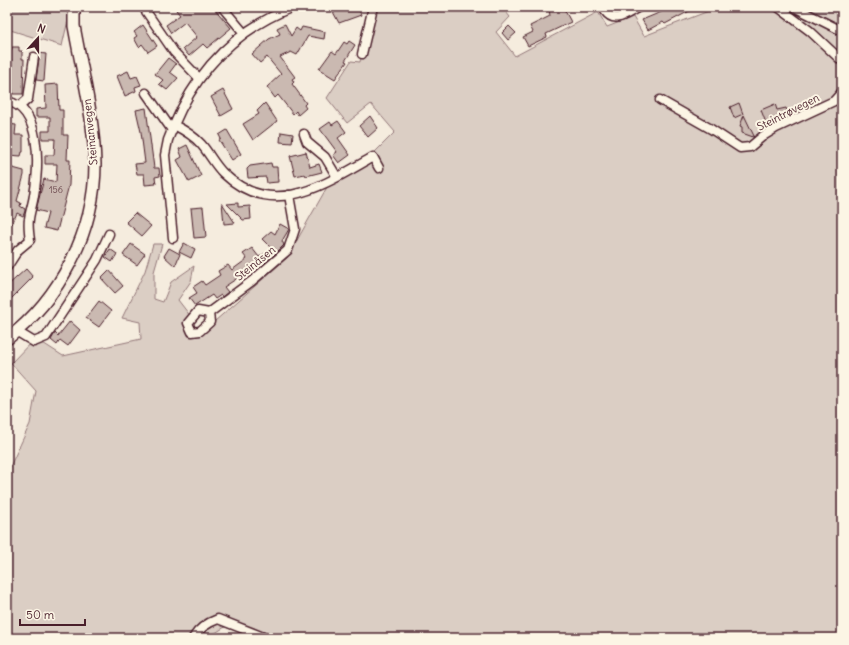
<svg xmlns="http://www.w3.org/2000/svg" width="849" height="645" font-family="Delius,sans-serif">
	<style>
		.green { fill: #dbcec4; stroke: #927678 }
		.building { fill: #cab9b1; stroke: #4a1f2b }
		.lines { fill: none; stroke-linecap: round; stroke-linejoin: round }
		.minor-casing { stroke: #4a1f2b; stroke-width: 11 }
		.major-casing { stroke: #4a1f2b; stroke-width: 14 }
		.minor { stroke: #fcf5e5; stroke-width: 8 }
		.major { stroke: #fcf5e5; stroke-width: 11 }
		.labels { text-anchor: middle; stroke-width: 4; stroke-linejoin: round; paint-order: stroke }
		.number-label { font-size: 9px; fill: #6a464c }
		.street-label { font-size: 11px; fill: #4a1f2b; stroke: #fcf5e5 }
	</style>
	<rect width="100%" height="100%" fill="#f5ecde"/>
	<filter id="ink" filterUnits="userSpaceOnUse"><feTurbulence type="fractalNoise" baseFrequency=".025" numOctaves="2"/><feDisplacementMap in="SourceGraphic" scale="8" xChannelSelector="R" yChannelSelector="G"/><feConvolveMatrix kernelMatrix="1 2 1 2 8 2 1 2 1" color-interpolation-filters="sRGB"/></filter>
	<g filter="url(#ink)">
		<!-- green -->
		<g class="green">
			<polygon points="7,7 71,7 62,46 7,29"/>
			<polygon points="370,7 502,7 510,17 496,32 515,56 598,12 607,27 633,17 644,36 719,7 842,7 842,638 256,638 225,627 207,638 7,638 7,473 30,424 36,391 11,363 35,338 63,356 141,339 140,322 122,318 145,271 153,244 162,244 154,272 154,299 163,302 171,282 194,266 191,281 178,300 188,313 199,335 287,258 331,180 367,160 395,132 371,104 347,123 327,98 351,61 360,62"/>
		</g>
		<!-- building -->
		<g class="building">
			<polygon points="180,7 213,7 231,28 207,48 203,44 189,56 183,49 197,37 185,22 171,33 166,25 180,15 176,10"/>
			<polygon points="340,7 358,7 361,15 339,23 332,10"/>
			<polygon points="553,7 563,7 571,22 546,34 547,37 528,46 523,37 533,32 530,26 550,16 549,9"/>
			<polygon points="673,7 697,7 665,24 663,22 648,30 642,20"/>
			<polygon points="285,24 291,36 296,28 300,31 302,27 325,32 324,39 308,36 297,55 291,52 280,57 295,77 292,79 294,82 292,84 306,103 304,105 306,108 298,115 296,111 293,114 278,95 275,98 267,87 281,74 267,57 260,63 252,54 269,39 280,34 277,28"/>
			<polygon points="143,25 157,46 148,52 142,44 139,47 134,38 137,36 134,32"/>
			<polygon points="509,26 516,33 508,40 502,33"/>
			<polygon points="349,41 355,45 345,61 347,62 335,79 319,69 332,51 336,54 344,42 347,44"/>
			<polygon points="12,47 19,47 19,51 22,51 22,59 24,59 23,94 13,94 12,83 10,83 11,59 9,59 9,51 11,51"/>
			<polygon points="38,53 46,54 44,81 36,80 39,58"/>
			<polygon points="168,58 176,64 170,72 178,78 167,90 159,84 163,80 155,74"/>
			<polygon points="128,71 131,78 137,76 141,85 135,87 136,91 125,96 117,76"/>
			<polygon points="58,84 59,110 63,110 63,135 68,135 67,160 70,160 69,185 57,231 44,228 48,213 36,210 44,179 56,182 57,164 45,164 45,155 54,155 55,139 42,139 42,131 50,131 50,117 36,117 36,109 46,108 45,85"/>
			<polygon points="223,90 233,109 221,116 211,97"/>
			<polygon points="265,103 277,121 253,140 243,124 259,114 257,111"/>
			<polygon points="739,103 743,114 734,118 730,107"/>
			<polygon points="775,104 777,110 786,108 789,115 770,123 769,121 766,123 761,110"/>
			<polygon points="146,108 154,168 159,168 160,176 155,177 156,184 145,185 144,174 137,174 135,164 145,163 141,132 136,110"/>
			<polygon points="744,115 754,136 753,137 742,133 742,127 740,126"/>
			<polygon points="370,116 378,128 368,137 359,126"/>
			<polygon points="338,121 346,132 338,138 350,155 339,163 333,155 337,152 320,129 330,122 332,125"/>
			<polygon points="7,124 16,125 15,135 23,135 23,152 22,152 21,156 7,155"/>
			<polygon points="227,130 241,154 232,160 219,140 221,139 219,135"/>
			<polygon points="281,132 293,134 292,143 280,142"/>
			<polygon points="187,145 201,176 189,182 177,160 182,157 179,149"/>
			<polygon points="306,152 310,167 319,164 322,172 306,176 305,174 295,176 290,156"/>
			<polygon points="271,163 272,167 277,167 278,182 267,183 266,177 248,178 247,169 250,166"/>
			<polygon points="9,167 24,171 24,175 17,201 21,203 20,206 25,209 25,211 23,216 17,213 12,224 7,222 7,201 12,189 7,188"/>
			<polygon points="222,203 235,223 224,224"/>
			<polygon points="238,203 238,207 250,206 251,219 243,220 227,204"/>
			<polygon points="203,207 206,237 194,238 191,208"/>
			<polygon points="135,213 151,226 142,236 126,222"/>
			<polygon points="280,224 289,229 282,241 284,245 272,257 264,263 259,258 262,262 224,287 228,292 222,297 221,295 215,299 212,295 195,306 189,298 197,293 193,287 202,281 205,285 220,275 218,271 228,265 232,270 247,259 243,254 252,248 259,257 272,249 262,239 271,231 275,234"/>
			<polygon points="184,243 195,249 191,258 179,252"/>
			<polygon points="131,244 145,254 137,265 123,255"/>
			<polygon points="169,248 180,254 175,266 164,256"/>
			<polygon points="110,249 117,254 112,262 105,257"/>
			<polygon points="26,269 33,277 7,303 7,286"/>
			<polygon points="109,270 123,286 115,293 101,278"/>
			<polygon points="99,301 111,311 99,327 86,318"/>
			<polygon points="70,321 80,330 68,346 60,340 57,345 51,340 55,333 58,336"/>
		</g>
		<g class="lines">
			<defs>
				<g id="minor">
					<polyline points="143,7 174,52 199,78"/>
					<polyline points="222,7 244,33"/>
					<path d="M293 7C237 29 197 70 174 125 184 130 193 135 201 144 209 153 214 164 223 173 273 221 325 184 373 157L379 168"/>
					<polyline points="778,7 810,31 842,61"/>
					<polyline points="794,7 842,31"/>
					<path d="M605 11C615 25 627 13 639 7"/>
					<polyline points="362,54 373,7"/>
					<polyline points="146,93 172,130"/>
					<polyline points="660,100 711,129 740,148 750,147 763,136 776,128 834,101 842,92"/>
					<path d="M7 101C42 109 39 166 34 195 33 203 30 211 29 219 28 225 29 233 30 240L18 250 7 267"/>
					<polyline points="20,106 28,99 34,57"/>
					<polyline points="304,134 307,142 325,157 337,177"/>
					<polyline points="173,238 165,155 168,140 174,125"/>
					<polyline points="209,313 210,322 200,331 192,332 188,323 198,311 209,313 252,281 288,250 295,229 289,195"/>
					<polyline points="16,331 34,342 46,337 97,260 109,234"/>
					<path d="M193 638C199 628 207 623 218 619L266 638"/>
				</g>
				<path id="major" d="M7 339C60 299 95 231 95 164 94 118 82 71 74 26V7"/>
			</defs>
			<!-- minor casing -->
			<use href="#minor" class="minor-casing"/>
			<!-- major casing -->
			<use href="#major" class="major-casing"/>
			<!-- minor -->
			<use href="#minor" class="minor"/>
			<!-- major -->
			<use href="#major" class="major"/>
		</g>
	</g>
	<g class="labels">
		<!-- number labels -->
		<g class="number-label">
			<text x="56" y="193">156</text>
		</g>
		<!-- street labels -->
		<g class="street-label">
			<text transform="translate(788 112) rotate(-27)" y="4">Steintrøvegen</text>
			<text transform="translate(90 132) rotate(-96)" y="4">Steinanvegen</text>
			<text transform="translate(255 263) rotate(-39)" y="4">Steinåsen</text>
		</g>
	</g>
	<!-- margin -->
	<rect width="849" height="645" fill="none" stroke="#fcf5e5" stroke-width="24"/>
	<rect x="12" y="12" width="825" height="621" fill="none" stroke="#4a1f2b" stroke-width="1.5" filter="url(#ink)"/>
	<!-- north arrow -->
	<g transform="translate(38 38) rotate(21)" stroke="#fcf5e5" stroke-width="3" paint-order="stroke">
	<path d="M0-3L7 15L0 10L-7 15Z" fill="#4a1f2b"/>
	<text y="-6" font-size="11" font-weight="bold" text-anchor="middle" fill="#4a1f2b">N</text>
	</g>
	<!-- scale -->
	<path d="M20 619v6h65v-6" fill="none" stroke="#4a1f2b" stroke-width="2"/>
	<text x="26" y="619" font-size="12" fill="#4a1f2b" stroke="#fcf5e5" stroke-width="3" paint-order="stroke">50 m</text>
</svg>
